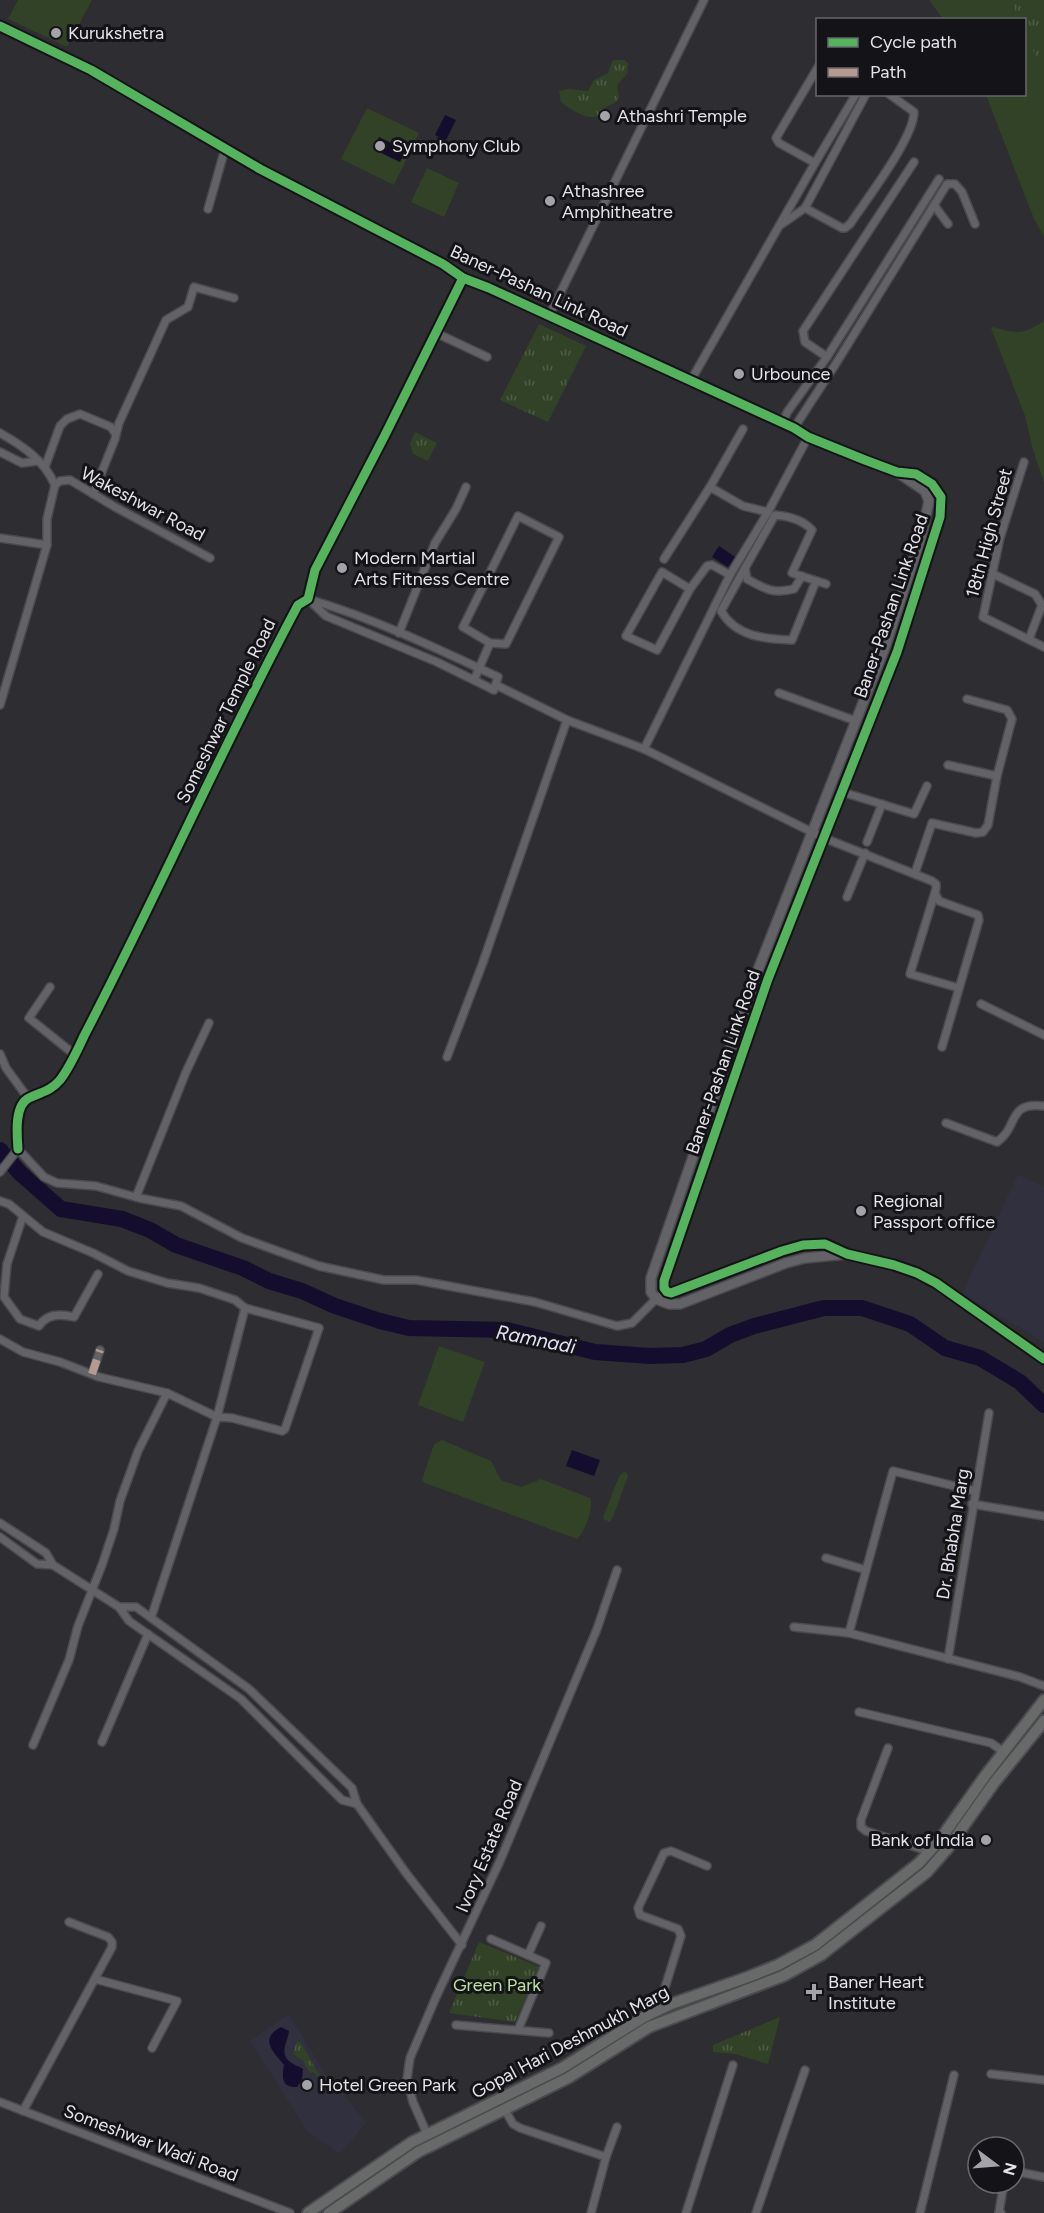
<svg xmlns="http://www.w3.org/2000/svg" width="1044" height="2213" font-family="Figtree,sans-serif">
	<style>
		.built { fill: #31303e }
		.green { fill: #324227 }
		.park { fill: url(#park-tufts) }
		.water { fill: #140d2e }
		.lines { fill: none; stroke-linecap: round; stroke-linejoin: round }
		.river { stroke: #140d2e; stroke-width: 16 }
		.street-casing { stroke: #4b4b4f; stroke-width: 10 }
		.secondary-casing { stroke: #4b4b4f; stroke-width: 12 }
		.primary-casing { stroke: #4b4b4f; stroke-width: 14 }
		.street { stroke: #636367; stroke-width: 7 }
		.secondary { stroke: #636367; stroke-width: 9 }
		.primary { stroke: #686a69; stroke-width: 10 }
		.quiet { stroke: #b69a8f; stroke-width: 8; stroke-dasharray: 15 8; stroke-linecap: butt }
		.cycleway-casing { stroke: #141418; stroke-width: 13 }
		.cycleway { stroke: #56b35d; stroke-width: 9 }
		.poi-dot { fill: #a3a3a9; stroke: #141418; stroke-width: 2 }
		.labels { text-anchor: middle; stroke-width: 6; stroke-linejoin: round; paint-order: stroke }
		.poi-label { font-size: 18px; fill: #e3e3e9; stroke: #141418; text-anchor: start }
		.street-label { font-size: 18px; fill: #e3e3e9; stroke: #141418 }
		.park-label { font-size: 18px; fill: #b9e19d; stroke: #141418 }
		.water-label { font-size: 20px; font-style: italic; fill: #e2e0fd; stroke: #141418 }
	</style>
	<defs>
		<pattern id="park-tufts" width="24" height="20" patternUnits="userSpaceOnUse" patternTransform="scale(1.5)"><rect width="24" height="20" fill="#324227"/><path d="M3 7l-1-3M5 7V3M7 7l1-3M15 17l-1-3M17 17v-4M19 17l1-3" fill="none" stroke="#505d46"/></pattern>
	</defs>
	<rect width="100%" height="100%" fill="#2d2d32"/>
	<!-- built -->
	<g class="built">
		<polygon points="1018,1174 1044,1187 1044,1342 962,1294"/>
		<polygon points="289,2014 328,2079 342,2092 366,2123 340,2154 308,2132 250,2041"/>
	</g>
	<!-- green -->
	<g class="green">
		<polygon points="18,0 92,0 67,47 8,19"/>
		<polygon points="929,0 1044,0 1044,237 1034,219 986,95 1024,94 1024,20 943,19"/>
		<polygon points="367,108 419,133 394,185 341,159"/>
		<polygon points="427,168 459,183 444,217 411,202"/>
		<path d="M1044 321V483L1033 450 1025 416 991 328 992 327C1017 333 1021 336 1044 321Z"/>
		<polygon points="439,1346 485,1362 463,1422 418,1405"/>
		<path d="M442 1440 491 1461 501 1480 521 1487 541 1479 590 1498C594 1508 585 1532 577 1539L425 1483 422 1480 434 1444Z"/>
		<polygon points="625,1471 628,1476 613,1517 610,1522 603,1519 604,1515 619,1476"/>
	</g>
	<!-- park -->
	<g class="park">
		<polygon points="1011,0 1044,0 1044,76 1025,31 1024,20 1019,19"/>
		<path d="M616 60H625L628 63 627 74C617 86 616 81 619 98 614 106 609 104 603 109 600 111 600 115 597 116 588 121 568 108 561 102L559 91 568 89 588 91 594 80 608 73 612 61Z"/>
		<polygon points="539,324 586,346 548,422 500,400"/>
		<polygon points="415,432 437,443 428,461 413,454 410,444"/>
		<polygon points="945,1541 962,1544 958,1565 941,1562"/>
		<polygon points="479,1942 540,1967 515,2022 449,2013"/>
		<polygon points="780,2017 768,2064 735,2054 713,2052 713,2045"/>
		<polygon points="297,2041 301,2043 320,2076 318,2077 313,2072 310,2073 303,2061 293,2054"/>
	</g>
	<!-- water -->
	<g class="water">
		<polygon points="445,115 456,120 446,140 435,135"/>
		<polygon points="379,137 406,150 400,162 373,149"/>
		<polygon points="719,546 735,557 728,567 712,557"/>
		<polygon points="572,1450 600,1460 594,1476 566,1466"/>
		<path d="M281 2027 289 2031C288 2042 279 2052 289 2061 293 2065 299 2066 303 2069L302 2080 297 2087C281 2088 282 2077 284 2065 274 2052 258 2039 281 2027Z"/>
	</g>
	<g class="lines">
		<!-- river -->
		<polyline class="river" points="0,1150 20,1173 61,1209 122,1219 150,1230 176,1245 243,1268 269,1281 302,1291 335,1306 380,1321 409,1328 507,1330 595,1352 650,1356 683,1355 706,1349 730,1335 754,1326 824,1308 862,1308 910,1324 945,1348 980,1358 1020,1382 1044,1405"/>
		<defs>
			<g id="street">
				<polyline points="815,163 856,94"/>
				<polyline points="934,205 948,224"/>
				<path d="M805 208 842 228H845L850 224C866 200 914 138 914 112L889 94"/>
				<polyline points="208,209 225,149"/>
				<polyline points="782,224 805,208 866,94"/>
				<polyline points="549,316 704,0"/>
				<polyline points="436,333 487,357"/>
				<polyline points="827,357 805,342 803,331 914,162"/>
				<polyline points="690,382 815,163 779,143 776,138 818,67"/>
				<polyline points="782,423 788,411 827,357 939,179"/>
				<polyline points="794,428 835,365 947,184 955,184 962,192 975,224"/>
				<path d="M0 433C23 446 44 460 55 485"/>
				<polyline points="0,452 22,463 38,461"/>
				<polyline points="1024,462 1000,538 983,617 1044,647"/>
				<polyline points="45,467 60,426 67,419 80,414 111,427 115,433"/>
				<polyline points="55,485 60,481 70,480 115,507 210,558"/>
				<polyline points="710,487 743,429"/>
				<polyline points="93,494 115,439 119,423 166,320 188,307 194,287 234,298"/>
				<polygon points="518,516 559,537 506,644 490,643 463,627"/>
				<polyline points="0,538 47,545"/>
				<polyline points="664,559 710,487 743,506 768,512"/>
				<path d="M745 568 721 611C736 637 765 639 792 640L816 581"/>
				<polygon points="662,572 690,589 657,650 626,636"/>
				<polyline points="993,574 1035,594 1042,605 1029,639"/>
				<path d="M802 576 794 589C773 594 765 589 747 579L745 568 775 515C787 516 803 520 812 530L792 573 826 584"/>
				<polyline points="690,589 707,566 712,565 730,575"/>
				<path d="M308 599C373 618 436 648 498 677L494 690 437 662 326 616Z"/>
				<polyline points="399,633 435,543 456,509 466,487"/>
				<polyline points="474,680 490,643"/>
				<polyline points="496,685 567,720 644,749 824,838 932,881 936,884 936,889 910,974 959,988"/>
				<polyline points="779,693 856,721"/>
				<polyline points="0,705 47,545 47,519 55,485"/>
				<polyline points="644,749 730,575 768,512 808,437"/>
				<polyline points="948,765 997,776 1012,719 1007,710 967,699"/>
				<polyline points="842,792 914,814 927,786"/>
				<polyline points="867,842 882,804"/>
				<polyline points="915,873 932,823 976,833 983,832 988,825 997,776"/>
				<polyline points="935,893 939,901 978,915 979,920 942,1047"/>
				<polyline points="847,897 865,853"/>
				<polyline points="50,987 29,1018 75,1055"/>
				<polyline points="981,1004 1044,1035"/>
				<polyline points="0,1054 6,1068 28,1098"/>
				<polyline points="447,1057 482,965 567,720"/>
				<path d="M946 1123 997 1142C1019 1127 1007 1101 1044 1106"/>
				<path d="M18 1149C17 1135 14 1105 29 1098 41 1092 51 1091 60 1080 70 1067 77 1051 84 1036 158 894 222 747 298 605L308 599 315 570 385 435 463 278"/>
				<polyline points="18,1149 44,1177 57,1183 96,1186 139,1198 181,1206 242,1238 319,1266 384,1280 416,1280 535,1302 617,1326 632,1323 656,1299 667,1292"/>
				<polyline points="0,1172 18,1149"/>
				<polyline points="136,1197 186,1072 209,1023"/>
				<polyline points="0,1201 9,1204 43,1232 93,1253 128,1271 167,1283 199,1288 235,1300 245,1308 319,1328 285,1429 282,1431 232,1418 217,1417 151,1618"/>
				<path d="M23 1216 7 1264 4 1297 20 1319 39 1326C47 1313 62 1314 74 1317L98 1274"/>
				<polyline points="0,1339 23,1352 60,1362 99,1377 167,1393"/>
				<polyline points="92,1374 100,1350"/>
				<polyline points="972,1504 1044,1516"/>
				<polyline points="0,1523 46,1553 53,1565 119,1607"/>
				<polyline points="0,1537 37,1564 53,1565"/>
				<polyline points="826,1558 866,1570"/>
				<polygon points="119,1607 136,1607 249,1689 352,1788 357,1804 342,1800 241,1699 129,1621"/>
				<polyline points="794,1627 849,1633 1020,1677 1044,1686"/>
				<polyline points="849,1633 893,1471 975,1491"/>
				<polyline points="948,1659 989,1413"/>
				<polyline points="859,1712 991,1743 1004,1752"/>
				<polyline points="102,1742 148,1634"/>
				<polyline points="33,1745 69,1660 78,1626 102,1565 114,1529 120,1501 138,1451 167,1393 217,1417 245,1308"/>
				<polyline points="888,1748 861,1820 861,1827 866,1831 931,1852"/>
				<polyline points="357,1804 406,1873 462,1945"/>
				<polyline points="491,1939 546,1963 518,2030"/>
				<polyline points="528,1955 541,1926"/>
				<polyline points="95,1979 177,2001 152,2048"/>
				<polyline points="658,2010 681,1936 678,1929 640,1915 638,1908 664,1853 671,1851 707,1866"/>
				<polyline points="456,2025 549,2033"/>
				<polyline points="991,2074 1044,2080"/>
				<polyline points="0,2102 290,2213"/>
				<polyline points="505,2110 513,2124 520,2128 606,2157"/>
				<polyline points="23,2111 112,1947 112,1942 108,1937 69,1922"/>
				<polyline points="427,2134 413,2102 407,2079 410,2058 436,1997 500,1861 597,1629 617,1570"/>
				<polyline points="1014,2171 1044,2177"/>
				<polyline points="591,2213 606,2157 617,2127"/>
				<polyline points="686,2213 733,2065"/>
				<polyline points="756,2213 805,2070"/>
				<polyline points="920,2213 954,2075"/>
				<polyline points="1001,2213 999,2212 1004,2183"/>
			</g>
			<g id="secondary">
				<polyline points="0,26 91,70 260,169 443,264 463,278 489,288 794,428 808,437 865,460 897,472 916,474 932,484 941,497 940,517 897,652 768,979 664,1281 664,1288 667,1292 671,1293 782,1251 803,1245 825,1244 847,1254 894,1265 917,1273 936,1283 1044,1359"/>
				<polyline points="847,1254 805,1258 786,1263 680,1304 669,1304 656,1299 651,1292 651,1278 756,975 885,647 921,538 929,501 925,491 897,472"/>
			</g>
			<g id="primary">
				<polyline points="308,2213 412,2142 562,2068 644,2017 671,2004 748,1977 778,1965 815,1945 919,1863 939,1841 985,1776 1044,1700"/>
				<polyline points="329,2213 418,2152 568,2078 649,2027 783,1976 821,1955 927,1872 948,1848 994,1783 1044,1721"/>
			</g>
		</defs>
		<!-- street casing -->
		<use href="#street" class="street-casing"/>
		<!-- secondary casing -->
		<use href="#secondary" class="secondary-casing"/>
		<!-- primary casing -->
		<use href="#primary" class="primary-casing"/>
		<!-- street -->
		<use href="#street" class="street"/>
		<!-- secondary -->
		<use href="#secondary" class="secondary"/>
		<!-- primary -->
		<use href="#primary" class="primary"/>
		<!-- quiet -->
		<polyline class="quiet" points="92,1374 100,1350"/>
		<defs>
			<g id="cycleway">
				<polyline points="0,26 91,70 260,169 443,264 463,278 489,288 794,428 808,437 865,460 897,472 916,474 932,484 941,497 940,517 897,652 768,979 664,1281 664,1288 667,1292 671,1293 782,1251 803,1245 825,1244 847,1254 894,1265 917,1273 936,1283 1044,1359"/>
				<path d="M18 1149C17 1135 14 1105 29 1098 41 1092 51 1091 60 1080 70 1067 77 1051 84 1036 158 894 222 747 298 605L308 599 315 570 385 435 463 278"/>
			</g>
		</defs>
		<!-- cycleway casing -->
		<use href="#cycleway" class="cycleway-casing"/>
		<!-- cycleway -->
		<use href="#cycleway" class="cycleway"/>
	</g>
	<!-- markers -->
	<g class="poi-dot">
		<circle cx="56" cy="33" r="6"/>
		<circle cx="605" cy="116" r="6"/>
		<circle cx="380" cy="146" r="6"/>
		<circle cx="550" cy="201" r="6"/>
		<circle cx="739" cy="374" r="6"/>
		<circle cx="342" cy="568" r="6"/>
		<circle cx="861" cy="1211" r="6"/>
		<circle cx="986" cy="1840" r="6"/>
		<path d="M811 1983h6v6h6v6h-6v6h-6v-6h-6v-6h6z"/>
		<circle cx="307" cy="2085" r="6"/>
	</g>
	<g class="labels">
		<!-- poi labels -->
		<g class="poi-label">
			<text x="68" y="39">Kurukshetra</text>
			<text x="617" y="122">Athashri Temple</text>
			<text x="392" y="152">Symphony Club</text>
			<text x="562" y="197">Athashree<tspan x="562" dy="21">Amphitheatre</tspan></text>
			<text x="751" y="380">Urbounce</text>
			<text x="354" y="564">Modern Martial<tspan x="354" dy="21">Arts Fitness Centre</tspan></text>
			<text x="873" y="1207">Regional<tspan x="873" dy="21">Passport office</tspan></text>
			<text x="974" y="1846" text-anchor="end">Bank of India</text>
			<text x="828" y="1988">Baner Heart<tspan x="828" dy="21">Institute</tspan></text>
			<text x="319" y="2091">Hotel Green Park</text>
		</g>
		<!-- street labels -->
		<g class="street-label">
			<text transform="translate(539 291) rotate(25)" y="6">Baner-Pashan Link Road</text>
			<text transform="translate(143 504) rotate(28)" y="6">Wakeshwar Road</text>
			<text transform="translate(989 533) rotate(-75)" y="6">18th High Street</text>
			<text transform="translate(891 606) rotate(-71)" y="6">Baner-Pashan Link Road</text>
			<text transform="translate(226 711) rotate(-64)" y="6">Someshwar Temple Road</text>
			<text transform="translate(723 1062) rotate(-71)" y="6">Baner-Pashan Link Road</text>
			<text transform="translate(953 1534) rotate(-81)" y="6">Dr. Bhabha Marg</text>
			<text transform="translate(489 1846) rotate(-67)" y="6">Ivory Estate Road</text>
			<text transform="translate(570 2042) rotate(-28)" y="6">Gopal Hari Deshmukh Marg</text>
			<text transform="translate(151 2143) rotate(21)" y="6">Someshwar Wadi Road</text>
		</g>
		<!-- park labels -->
		<g class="park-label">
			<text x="497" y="1991">Green Park</text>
		</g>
		<!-- water labels -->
		<g class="water-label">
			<text transform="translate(536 1339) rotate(11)" y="7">Ramnadi</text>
		</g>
	</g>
	<!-- legend -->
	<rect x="816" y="18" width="210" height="78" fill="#141418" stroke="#67676c" stroke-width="1.5"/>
	<rect x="828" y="38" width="30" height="9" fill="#56b35d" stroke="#67676c" stroke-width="1.5"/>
	<text x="870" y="48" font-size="18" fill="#e3e3e9">Cycle path</text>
	<rect x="828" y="68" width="30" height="9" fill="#b69a8f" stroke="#67676c" stroke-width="1.5"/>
	<text x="870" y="78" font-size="18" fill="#e3e3e9">Path</text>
	<!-- north arrow -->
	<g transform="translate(996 2165) rotate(106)"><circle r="28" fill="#141418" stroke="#67676c" stroke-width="1.5"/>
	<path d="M0-4.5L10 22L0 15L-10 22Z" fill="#a3a3a9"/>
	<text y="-9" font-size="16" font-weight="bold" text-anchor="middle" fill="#e3e3e9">N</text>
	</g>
</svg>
